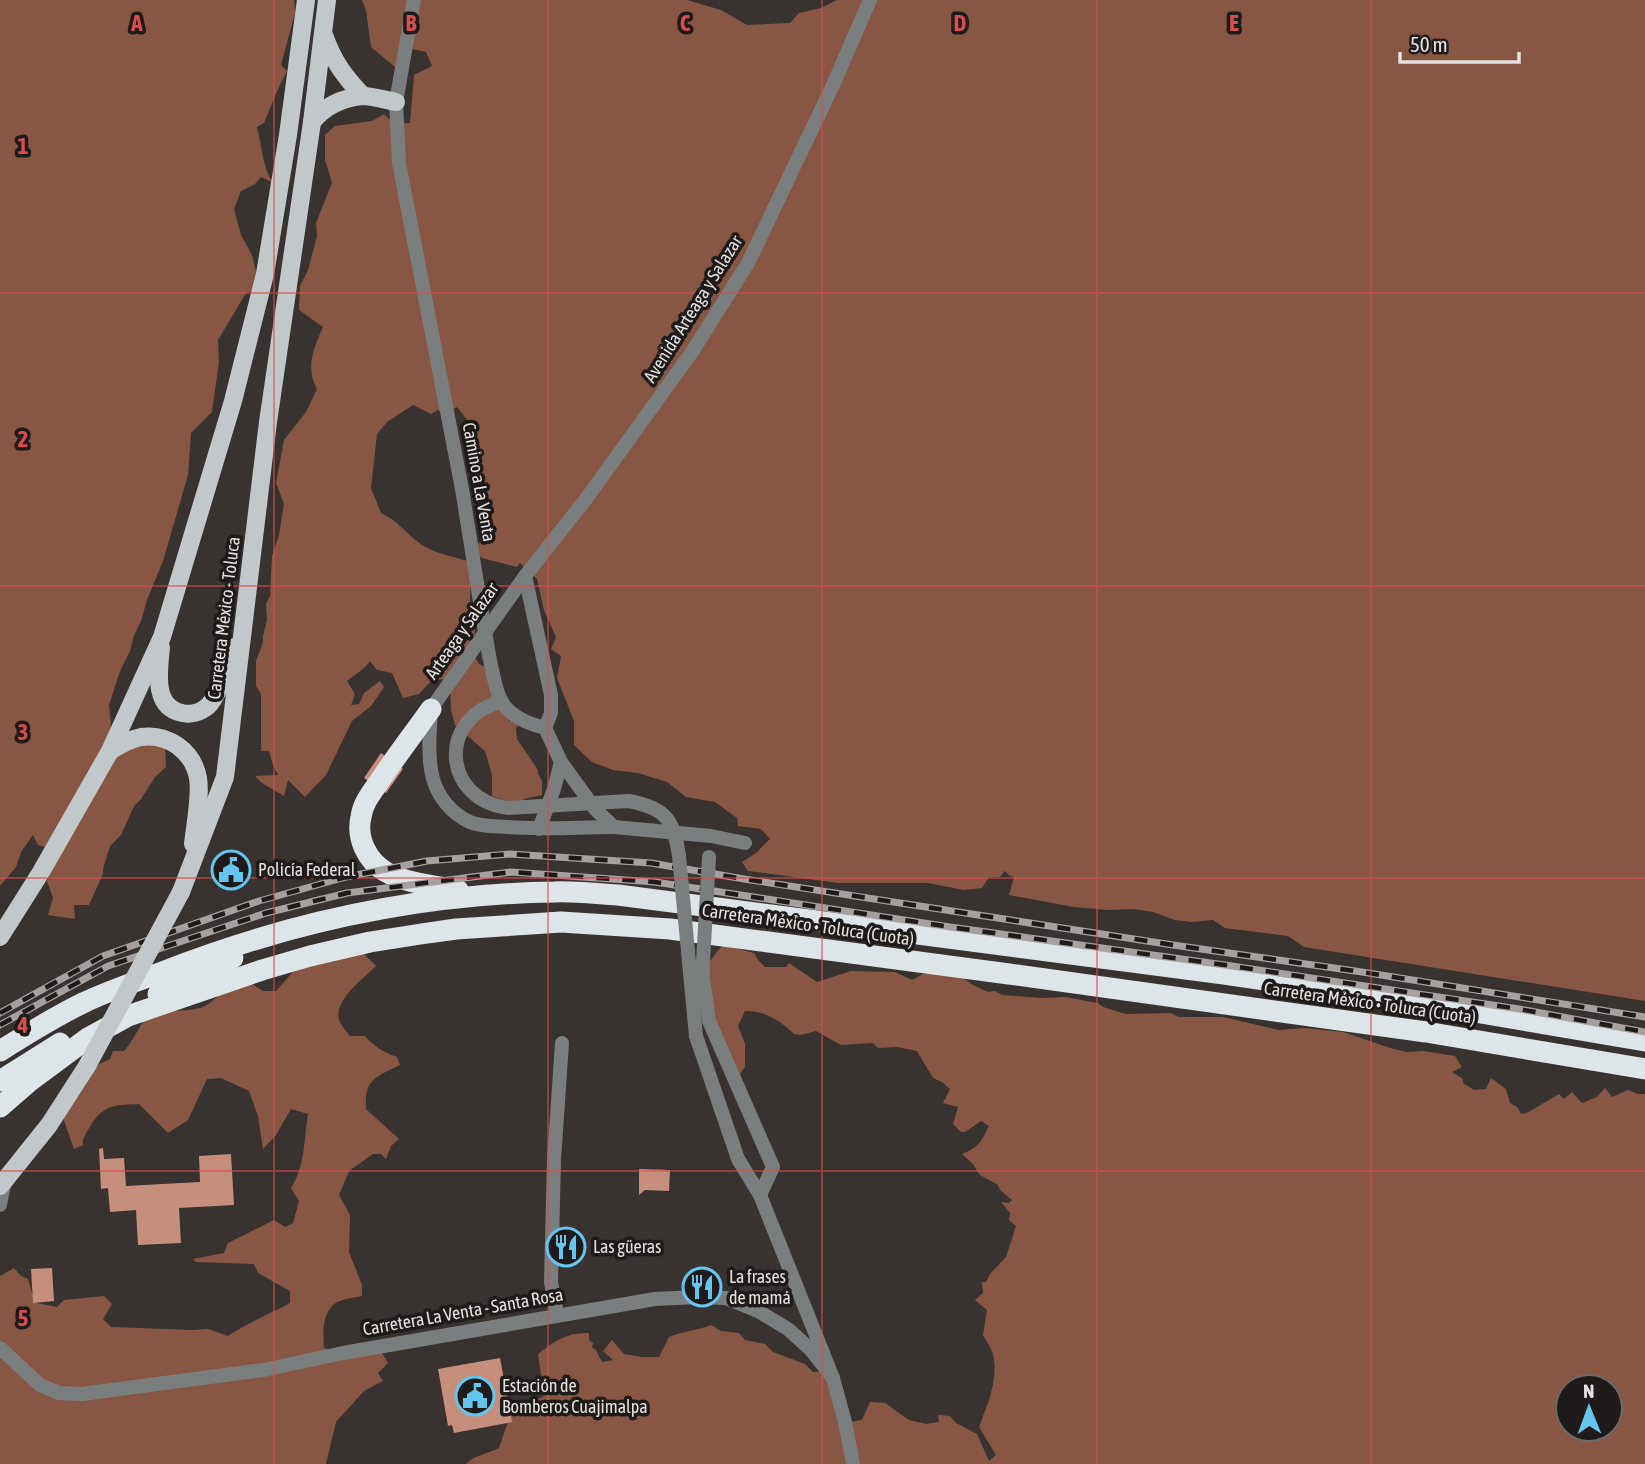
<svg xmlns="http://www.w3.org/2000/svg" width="1645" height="1464" font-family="'Asap Condensed',sans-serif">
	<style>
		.forest { fill: #885744; fill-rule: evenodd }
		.building { fill: #c58f7b }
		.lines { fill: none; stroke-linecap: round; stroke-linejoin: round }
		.minor { stroke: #7b7e7f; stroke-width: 14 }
		.tertiary { stroke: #7b7e7f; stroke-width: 14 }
		.primary { stroke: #c2c8ca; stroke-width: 18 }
		.motorway { stroke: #dee5e8; stroke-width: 21 }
		.rail-casing { stroke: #a6a1a0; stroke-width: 7 }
		.rail { stroke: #1e1b1a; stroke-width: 4.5; stroke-dasharray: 13; stroke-linecap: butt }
		.tertiary-bridge { stroke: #7b7e7f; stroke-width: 14 }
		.primary-bridge { stroke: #c2c8ca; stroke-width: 18 }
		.grid { fill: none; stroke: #d94d4d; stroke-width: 2; stroke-opacity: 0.55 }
		.labels { text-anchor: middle; stroke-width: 7; stroke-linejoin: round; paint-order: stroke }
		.street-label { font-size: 18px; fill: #e5e1e0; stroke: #1e1b1a }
		.poi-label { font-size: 18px; fill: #e5e1e0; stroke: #1e1b1a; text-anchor: start }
		.grid-label { font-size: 23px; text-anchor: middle; font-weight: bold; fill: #d94d4d; stroke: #1e1b1a; stroke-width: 7; stroke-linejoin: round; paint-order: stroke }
	</style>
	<rect width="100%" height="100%" fill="#383330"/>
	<!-- forest -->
	<g class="forest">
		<path d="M0 0H294L295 13 281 65 287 71 278 89 264 123 257 127C262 146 262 165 272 182L261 177 255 184 241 191 234 209 241 235 252 255 260 288 246 293 218 340 219 362 212 412 191 433 188 475 163 561 147 600 141 621 134 635 130 651 120 671 109 705 111 725 107 746 138 739 165 744 166 767 155 777 141 799 134 806 121 835 110 846 103 869V874L89 905H74L75 919 48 915 53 898 47 881 62 849 47 848 38 845 33 835 21 852 16 867 0 886Z"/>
		<path d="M362 0H687L721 10 747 25 790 23 799 13 821 8 837 0H1645V1001L1304 947 1288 936 1225 928 1213 920 1192 922 1175 920 1153 912 1134 909 1109 910 1074 907 1009 895 1014 877 1010 876 1005 871 1000 877H989L982 888 964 890 928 883H839L748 871 742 862 756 853 770 839 761 829 738 826 737 818 715 802 686 797 667 782 638 773 613 770 592 762 574 745V721L557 678 561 656 551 649 556 637 544 610 537 579 520 563 517 567 482 558 473 549 480 542 483 500 472 474 467 444 468 421 457 407 443 415 438 410 431 414 413 405 387 422 377 434 371 488 381 513C399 521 406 534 422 545 436 554 455 557 471 562L470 604 475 625 474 655 479 664 497 673 509 721H523L516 728 517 739 538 770V774L542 781V795L524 799 519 805 492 796V775L485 751 455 725 451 710 450 679 432 680 419 694 403 698 392 673 377 670 370 661C364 670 355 674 347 681L355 694 351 705 359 704 364 693 380 681 384 687 371 706 352 721 326 775 305 797 288 780 284 796 262 783 255 776 278 775 273 765 269 751H261V694L256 686V661L263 642V636L267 620 266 604 270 596 272 556 279 535 284 504 276 483 284 440 306 412 317 389C305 368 314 347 323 327L299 310 300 286 308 270 317 236 316 223 332 183 325 160V135L335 126 372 121 384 114C392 123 398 124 410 123L414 75 432 66 426 52 412 49 395 67 371 47 366 10Z"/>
		<path d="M723 945 754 953 758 960 765 967H786L789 963 817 982 851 971 895 972 912 980 923 974H957L973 985 988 992 995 991 1002 995 1043 998 1065 997 1098 1003 1103 1007 1126 1014 1171 1013 1178 1017H1223L1278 1030 1304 1028 1343 1032 1390 1048 1406 1052 1424 1051 1455 1056 1462 1067 1452 1072 1463 1079V1083L1474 1090 1486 1089 1491 1078 1506 1089 1510 1103 1517 1107 1521 1114 1527 1113 1559 1094 1564 1099 1572 1092 1582 1103 1597 1097 1605 1088 1612 1097 1628 1090 1638 1094H1645V1464H466C474 1455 488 1454 499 1448L511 1413 522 1402H529L543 1397 546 1380 541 1375 538 1354C554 1341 568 1332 589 1333V1340L593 1343 592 1347 596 1350 602 1362 613 1360 603 1351 612 1340 624 1354 642 1357H659L669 1337C683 1331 696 1331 711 1325L721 1331 739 1333 745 1340 765 1344 773 1352 805 1364 813 1372 824 1371 849 1422 862 1420 870 1402 885 1403 909 1420 926 1424 939 1422 938 1415 950 1416 956 1423 977 1434 989 1461 996 1455 979 1427C987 1405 999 1379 993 1355 992 1348 986 1341 983 1335L987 1310 975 1300 983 1293 982 1282H986L990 1274 1006 1257 1016 1226 1009 1220 1010 1213 1001 1202 1009 1203 1012 1200 1000 1190 998 1185 980 1175 972 1163 962 1154C978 1148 982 1141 989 1126L981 1121 965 1132H961L953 1124 958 1107 943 1103 950 1089 942 1082 933 1078 917 1051 897 1047 878 1048 873 1043 841 1045 816 1031 801 1035 794 1034C782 1022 764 1010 745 1011L738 1026 745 1044V1067L736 1079 710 1026 704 968C712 960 716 952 723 945ZM1568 1387H1610V1429H1568Z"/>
		<path d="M360 950 376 966C363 979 331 1002 340 1022 342 1027 347 1032 350 1036H365C374 1046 384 1053 397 1057L400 1065C376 1077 364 1079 366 1109L399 1139 391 1146 386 1159 381 1154H373L349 1171 339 1195 350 1215 349 1252 362 1285V1296C353 1298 341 1299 334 1304 322 1314 323 1334 324 1348L350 1356 380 1350 388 1363 378 1373 383 1381 364 1391 336 1422 326 1464H0V1276L14 1268 21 1276 28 1279 32 1293 37 1303 57 1307 64 1300 104 1296 112 1304 103 1319 111 1327 193 1330 208 1329 228 1336C248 1323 269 1314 290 1303V1291L258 1273 254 1264 196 1262 193 1259 224 1253 228 1243 274 1220 285 1227 293 1223 299 1201 291 1188C305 1167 304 1139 308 1114L291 1109 276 1135 263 1149 258 1116 249 1091 221 1078 207 1079 188 1120 168 1133 139 1104C116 1105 104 1104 91 1125 87 1132 82 1137 83 1145L74 1149 61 1112 89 1069 110 1059 113 1051H124C133 1042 139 1025 146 1019 164 1005 185 1015 205 1006 215 1001 225 988 234 980L247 981 263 991H276L305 958Z"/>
	</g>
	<!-- building -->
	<g class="building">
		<polygon points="381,753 403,769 386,793 364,778"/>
		<polygon points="103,1148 104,1159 124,1158 126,1186 200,1182 199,1156 231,1154 234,1205 179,1208 181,1243 138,1245 136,1210 110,1212 108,1188 101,1189 99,1149"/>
		<polygon points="639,1169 670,1170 669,1191 645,1190 639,1195"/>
		<polygon points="52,1268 54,1301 33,1303 31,1269"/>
		<polygon points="687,1278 719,1281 718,1296 685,1293"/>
		<polygon points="500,1358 512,1422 454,1433 452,1425 448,1426 438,1369"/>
	</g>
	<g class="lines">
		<!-- minor -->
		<g class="minor">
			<polyline points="396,102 414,0"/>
			<polyline points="0,1205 5,1180"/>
			<polyline points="557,1315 551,1282 554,1160 562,1043"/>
			<polyline points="0,1348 40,1385 59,1393 82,1394 263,1370 343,1353 655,1299 698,1297 726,1298 758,1311 788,1329 810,1349 833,1378 845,1422 853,1464"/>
		</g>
		<!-- tertiary -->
		<g class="tertiary">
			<polyline points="396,102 399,163 462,489 482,614"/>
			<polyline points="525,576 551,695 551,713 545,728"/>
			<path d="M489 655C498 698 498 716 545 728L561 762 595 809 614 827 711 836 745 843"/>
			<path d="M614 827C578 827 543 830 507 827 495 826 482 827 470 822 452 814 438 797 433 779 427 757 430 731 431 709L525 576 586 499 692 352 748 263 833 85 870 0"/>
			<polyline points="539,829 554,789 561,762"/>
			<polyline points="703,962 703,978 709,1021 773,1167 760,1195"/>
			<polyline points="696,1036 738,1159 760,1195 833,1378"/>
		</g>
		<!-- primary -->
		<g class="primary">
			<path d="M324 35C333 61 344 76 363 96"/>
			<path d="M312 122C324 107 342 98 362 96 372 96 386 100 396 102"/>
			<path d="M161 647C159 670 152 707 182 713 191 715 201 712 208 706 218 696 230 661 237 646"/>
			<path d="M110 751C120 745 130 739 141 737 168 733 193 751 198 778 201 796 195 825 193 844"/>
			<polyline points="181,892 225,777 268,422 312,122 327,0"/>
			<polyline points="0,937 41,872 110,751 162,637 233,401 265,274 288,135 306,0"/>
			<polyline points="0,1186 49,1125 87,1066"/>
		</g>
		<!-- motorway -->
		<g class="motorway">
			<path d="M431 709C414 733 397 755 381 779 373 791 363 802 361 817 356 838 367 861 386 872 405 883 436 886 458 890"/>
			<polyline points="158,994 233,958"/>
			<path d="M0 1051C27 1034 54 1017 83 1003 108 991 135 982 162 972 287 923 419 894 554 892 575 891 597 894 618 895L1224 974 1428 1004 1645 1041"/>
			<polyline points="0,1081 60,1043"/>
			<polyline points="0,1107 30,1081 88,1038 128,1016 262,970 310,956 370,942 421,934 456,929 561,922 670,929 1009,974 1426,1032 1645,1069"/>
		</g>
		<defs>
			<g id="rail">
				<polyline points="0,1013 103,956 259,901 346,877 427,861 510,854 651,863 744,879 1173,945 1362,972 1645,1017"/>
				<polyline points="0,1025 108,966 266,913 347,893 511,872 655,882 950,927 1232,966 1519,1009 1645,1032"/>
			</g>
		</defs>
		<!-- rail casing -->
		<use href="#rail" class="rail-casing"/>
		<!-- rail -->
		<use href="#rail" class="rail"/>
		<!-- tertiary-bridge -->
		<g class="tertiary-bridge">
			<polyline points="482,614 489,655"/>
			<path d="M500 702C437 719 443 800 508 808L629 801C666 808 674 820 679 856L696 1036"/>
			<polyline points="703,962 709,857"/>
		</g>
		<!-- primary-bridge -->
		<polyline class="primary-bridge" points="87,1066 181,892"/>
	</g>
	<!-- grid -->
	<path class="grid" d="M274 0V1464M548 0V1464M822 0V1464M1097 0V1464M1371 0V1464M0 293H1645M0 586H1645M0 878H1645M0 1171H1645"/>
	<!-- icons -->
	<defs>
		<symbol id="civic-ring" viewBox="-11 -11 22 22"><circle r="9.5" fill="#1e1b1a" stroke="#64c5ee" stroke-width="1.5"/><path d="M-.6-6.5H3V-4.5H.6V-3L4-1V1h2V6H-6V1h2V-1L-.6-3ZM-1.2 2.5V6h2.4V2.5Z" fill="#64c5ee"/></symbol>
		<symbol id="restaurant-ring" viewBox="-11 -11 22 22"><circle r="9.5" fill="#1e1b1a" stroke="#64c5ee" stroke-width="1.5"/><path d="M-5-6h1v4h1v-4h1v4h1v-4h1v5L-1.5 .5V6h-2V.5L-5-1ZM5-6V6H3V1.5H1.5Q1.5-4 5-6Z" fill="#64c5ee"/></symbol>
	</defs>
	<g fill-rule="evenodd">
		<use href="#civic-ring" x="209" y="848" width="44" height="44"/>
		<use href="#restaurant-ring" x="544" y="1225" width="44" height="44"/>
		<use href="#restaurant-ring" x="680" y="1265" width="44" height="44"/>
		<use href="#civic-ring" x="453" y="1374" width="44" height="44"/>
	</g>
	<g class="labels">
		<!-- street labels -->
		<g class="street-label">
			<text transform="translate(693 309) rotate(-58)" y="6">Avenida Arteaga y Salazar</text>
			<text transform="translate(479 482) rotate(80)" y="6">Camino a La Venta</text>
			<text transform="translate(224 618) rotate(-83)" y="6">Carretera México - Toluca</text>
			<text transform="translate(462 631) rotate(-55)" y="6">Arteaga y Salazar</text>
			<text transform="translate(808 925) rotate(8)" y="6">Carretera México - Toluca (Cuota)</text>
			<text transform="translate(1370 1003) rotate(8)" y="6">Carretera México - Toluca (Cuota)</text>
			<text transform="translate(463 1312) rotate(-10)" y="6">Carretera La Venta - Santa Rosa</text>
		</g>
		<!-- poi labels -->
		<g class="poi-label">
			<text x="258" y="876">Policía Federal</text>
			<text x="593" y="1253">Las güeras</text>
			<text x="729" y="1283">La frases<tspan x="729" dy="21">de mamá</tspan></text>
			<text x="502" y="1392">Estación de<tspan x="502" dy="21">Bomberos Cuajimalpa</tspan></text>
		</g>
	</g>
	<g class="grid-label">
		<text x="137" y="31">A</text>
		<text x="411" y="31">B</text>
		<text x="685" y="31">C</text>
		<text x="960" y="31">D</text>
		<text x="1234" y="31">E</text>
		<text x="23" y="154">1</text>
		<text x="23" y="447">2</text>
		<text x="23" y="740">3</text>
		<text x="23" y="1033">4</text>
		<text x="23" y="1326">5</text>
	</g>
	<!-- north arrow -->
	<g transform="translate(1589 1408) rotate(359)"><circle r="33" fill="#1e1b1a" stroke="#6e6a69" stroke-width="2"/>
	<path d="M0-5L12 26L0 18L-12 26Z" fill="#64c5ee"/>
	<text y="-10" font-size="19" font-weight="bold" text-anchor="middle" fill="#e5e1e0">N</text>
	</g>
	<!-- scale -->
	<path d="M1400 52v10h119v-10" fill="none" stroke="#e5e1e0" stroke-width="3.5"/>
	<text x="1410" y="52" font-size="21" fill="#e5e1e0" stroke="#1e1b1a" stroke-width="5" paint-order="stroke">50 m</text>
</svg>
